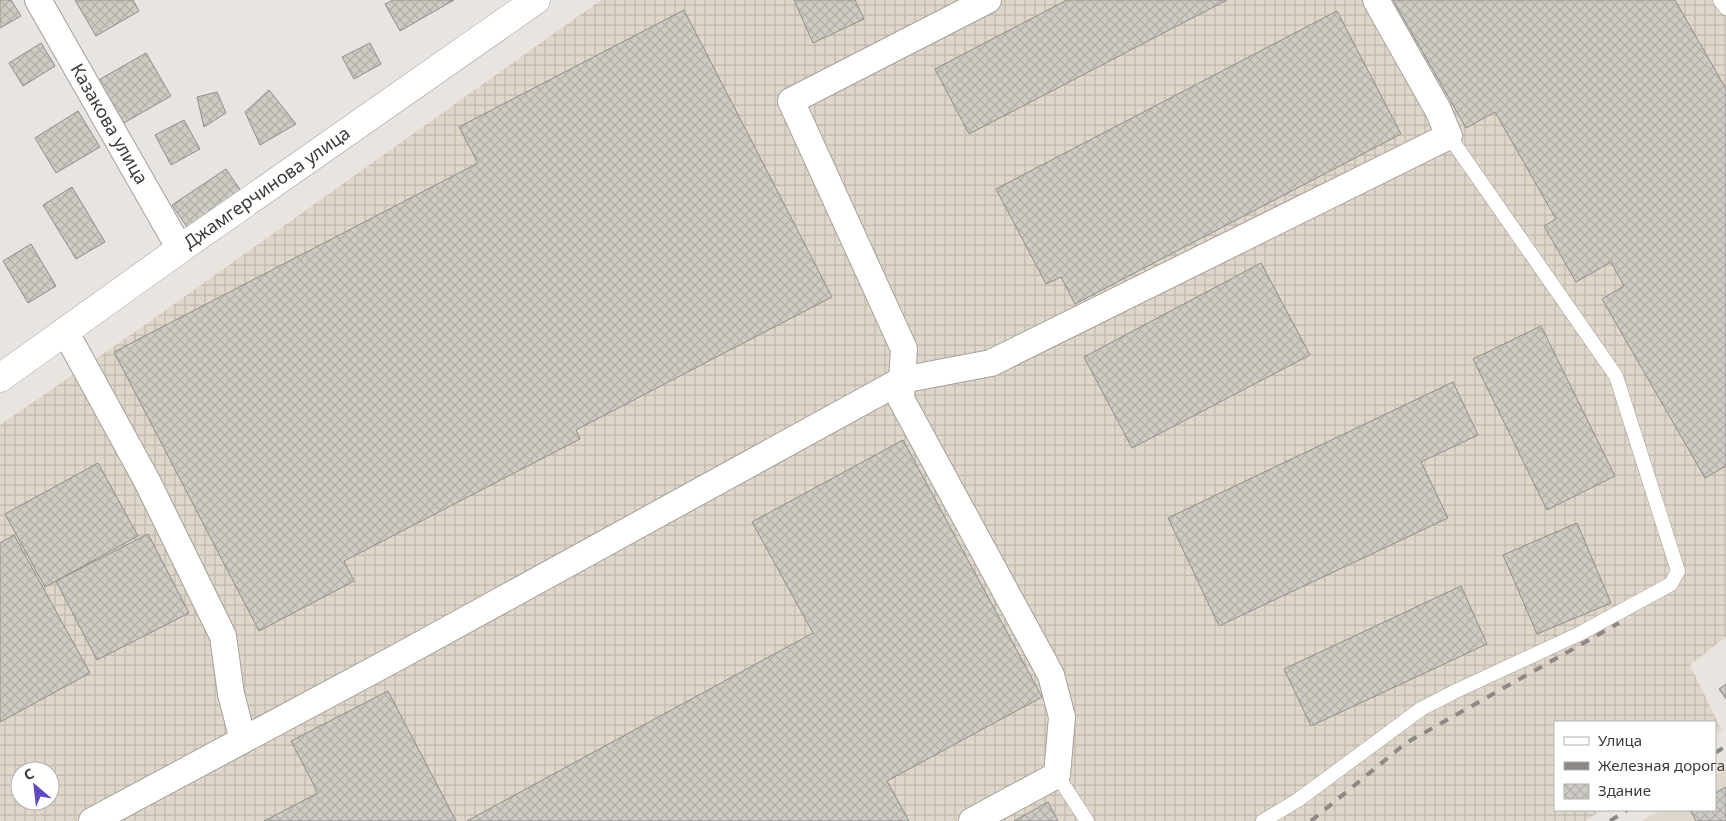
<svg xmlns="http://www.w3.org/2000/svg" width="1726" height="821" font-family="'Noto Sans',sans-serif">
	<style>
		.built { fill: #e0d7cb }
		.industrial { fill: url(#industrial-grid); fill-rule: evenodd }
		.building { fill: url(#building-cross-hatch); stroke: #918d88 }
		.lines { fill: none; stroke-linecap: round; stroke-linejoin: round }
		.lane-casing { stroke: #a5a09b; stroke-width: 15 }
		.street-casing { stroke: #a5a09b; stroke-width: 28 }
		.secondary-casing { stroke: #a5a09b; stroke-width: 29 }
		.lane { stroke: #fff; stroke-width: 14 }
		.street { stroke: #fff; stroke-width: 26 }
		.secondary { stroke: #fff; stroke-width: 28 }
		.rail { stroke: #8c8885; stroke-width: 4; stroke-dasharray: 9 9; stroke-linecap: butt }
		.labels { text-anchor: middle; stroke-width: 5; stroke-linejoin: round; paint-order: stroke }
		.street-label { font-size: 18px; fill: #3e3c3a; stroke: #fff }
	</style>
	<defs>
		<pattern id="industrial-grid" width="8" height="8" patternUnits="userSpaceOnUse" patternTransform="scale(1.25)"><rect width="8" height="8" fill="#e0d7cb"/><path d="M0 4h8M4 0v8" fill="none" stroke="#c1b9af"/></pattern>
		<pattern id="building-cross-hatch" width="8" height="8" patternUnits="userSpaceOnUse" patternTransform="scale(1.25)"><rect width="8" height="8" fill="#cecac4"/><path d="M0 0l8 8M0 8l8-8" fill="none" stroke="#b2aea9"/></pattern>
	</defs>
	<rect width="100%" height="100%" fill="#e9e4df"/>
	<!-- built -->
	<polygon class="built" points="1726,769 1726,821 1642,821 1660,810 1715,810 1715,776"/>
	<!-- industrial -->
	<path class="industrial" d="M601 0H1726V637L1690 665 1722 731 1715 735V722H1555V810H1602L1585 821H0V425L149 322ZM20 771H50V801H20Z"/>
	<!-- building -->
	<g class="building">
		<polygon points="0,0 11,0 21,16 0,28"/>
		<polygon points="75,0 133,0 139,11 96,36"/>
		<polygon points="393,0 454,0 400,31 385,4"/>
		<polygon points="794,0 855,0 864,19 813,43"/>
		<polygon points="1067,0 1227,0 969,134 935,69"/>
		<polygon points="1393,0 1675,0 1726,89 1726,466 1705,478 1602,299 1624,286 1611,262 1576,282 1544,226 1556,219 1495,112 1466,128"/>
		<polygon points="684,10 832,297 576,430 580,439 344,561 354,581 259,631 114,352 478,163 459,127"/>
		<polygon points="1337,11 1401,134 1075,304 1061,277 1046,284 996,189"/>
		<polygon points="41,43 55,66 23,86 9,63"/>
		<polygon points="370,43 381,64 354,79 342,57"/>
		<polygon points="146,53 171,96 122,124 97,81"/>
		<polygon points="269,90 296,124 260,145 245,112"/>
		<polygon points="217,92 226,113 204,127 197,97"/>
		<polygon points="78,111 100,147 56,173 35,138"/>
		<polygon points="184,120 200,149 171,165 155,135"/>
		<polygon points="226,169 243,194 189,230 172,205"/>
		<polygon points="72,187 105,242 76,259 43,205"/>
		<polygon points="31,244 56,286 28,303 3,261"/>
		<polygon points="1261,263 1310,355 1132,448 1084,357"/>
		<polygon points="1541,326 1615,476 1547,510 1473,359"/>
		<polygon points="1453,382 1478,435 1421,462 1448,518 1219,626 1168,518"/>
		<polygon points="903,440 1042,697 887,781 909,821 467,821 813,633 752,522"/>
		<polygon points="98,463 138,536 45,587 5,514"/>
		<polygon points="1577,523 1611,603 1537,634 1503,555"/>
		<polygon points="148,534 189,613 97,660 56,581"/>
		<polygon points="14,535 90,673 0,722 0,543"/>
		<polygon points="1461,586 1487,644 1311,726 1284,669"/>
		<polygon points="1726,684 1726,699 1719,689"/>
		<polygon points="388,691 456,821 264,821 318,793 291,741"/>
		<polygon points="1726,787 1726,821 1696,821 1690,810 1715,810 1715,793"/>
		<polygon points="1048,802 1058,821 1014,821"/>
	</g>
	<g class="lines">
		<defs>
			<g id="lane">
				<polyline points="1720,0 1726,8"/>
				<polyline points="1057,775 1087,821"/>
				<polyline points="1263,821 1298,800 1421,709 1456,691 1579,634 1671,584 1678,571 1616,376 1449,136"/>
			</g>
			<g id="street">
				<polyline points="38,0 180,249"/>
				<polyline points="65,331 147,481 223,636 231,694 243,740"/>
				<polyline points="92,821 398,657 902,380 991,363 1449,136 1438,110 1376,0"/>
				<polyline points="972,821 1057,775 1062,717 1051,675 901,399 904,349 791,101 988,0"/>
			</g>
			<polyline id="secondary" points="0,378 180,249 536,0"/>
		</defs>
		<!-- lane casing -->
		<use href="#lane" class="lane-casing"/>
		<!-- street casing -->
		<use href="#street" class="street-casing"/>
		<!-- secondary casing -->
		<use href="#secondary" class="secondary-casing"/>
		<!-- lane -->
		<use href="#lane" class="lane"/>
		<!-- street -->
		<use href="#street" class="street"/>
		<!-- secondary -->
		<use href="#secondary" class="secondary"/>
		<!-- rail -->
		<g class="rail">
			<polyline points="1715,753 1726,746"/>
			<polyline points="1311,821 1406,743 1619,623"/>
			<polyline points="1610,821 1627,810"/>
		</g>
	</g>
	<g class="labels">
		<!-- street labels -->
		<g class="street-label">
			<text transform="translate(109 124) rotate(60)" y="6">Казакова улица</text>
			<text transform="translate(267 188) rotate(-35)" y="6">Джамгерчинова улица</text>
		</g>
	</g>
	<!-- legend -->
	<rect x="1554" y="721" width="162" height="90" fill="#ffffff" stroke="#b2b1b0"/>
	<rect x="1564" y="737" width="25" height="8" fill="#ffffff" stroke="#b2b1b0"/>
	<text x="1598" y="746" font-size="15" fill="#3e3c3a">Улица</text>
	<rect x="1564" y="762" width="25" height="8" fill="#8c8885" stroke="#b2b1b0"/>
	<text x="1598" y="771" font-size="15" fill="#3e3c3a">Железная дорога</text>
	<rect x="1564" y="784" width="25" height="15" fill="url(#building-cross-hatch)" stroke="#b2b1b0"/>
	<text x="1598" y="796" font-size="15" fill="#3e3c3a">Здание</text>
	<!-- north arrow -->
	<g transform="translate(35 786) rotate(332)"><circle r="24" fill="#ffffff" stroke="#b2b1b0"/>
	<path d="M0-4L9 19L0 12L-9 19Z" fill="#6249c2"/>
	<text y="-8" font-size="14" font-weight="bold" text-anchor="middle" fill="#3e3c3a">С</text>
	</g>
</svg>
